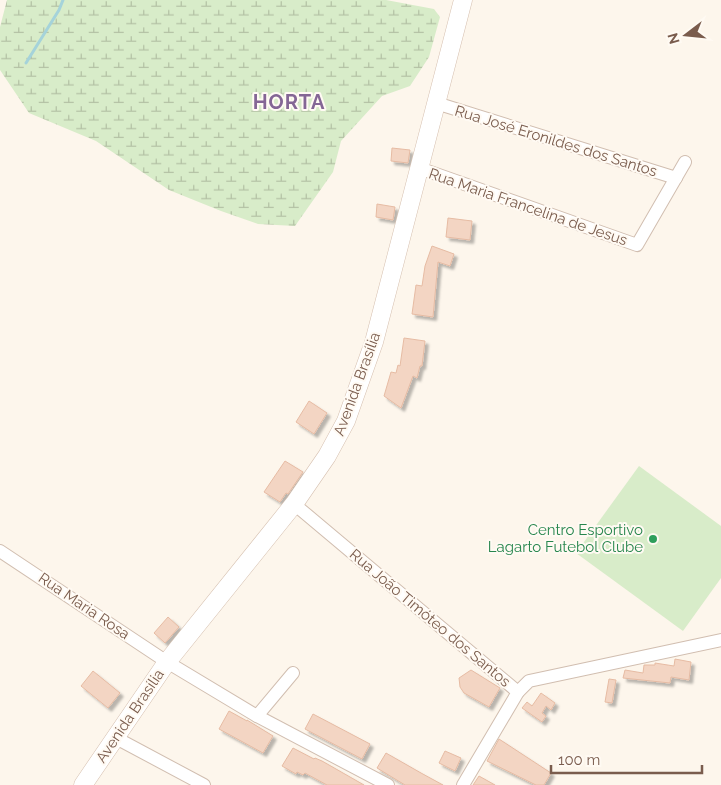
<svg xmlns="http://www.w3.org/2000/svg" width="721" height="785" font-family="Raleway,sans-serif">
	<style>
		.wetland { fill: url(#wetland-marsh) }
		.garden { fill: #d8ecc9 }
		.lines { fill: none; stroke-linecap: round; stroke-linejoin: round }
		.stream { stroke: #a5d3da; stroke-width: 3 }
		.building { fill: #f3d5c3; stroke: #e6bba3; filter: url(#shadow) }
		.minor-casing { stroke: #d1beb0; stroke-width: 14 }
		.secondary-casing { stroke: #d6c0b0; stroke-width: 19 }
		.minor { stroke: #fff; stroke-width: 12 }
		.secondary { stroke: #fff; stroke-width: 18 }
		.leisure-dot { fill: #2e9e5b; stroke: #fffaf3; stroke-width: 2 }
		.labels { text-anchor: middle; stroke-width: 4; stroke-linejoin: round; paint-order: stroke }
		.street-label { font-size: 15px; fill: #7a5c4d; stroke: #fffaf3 }
		.leisure-label { font-size: 15px; fill: #27864d; stroke: #fffaf3; text-anchor: end }
		.district-label { font-size: 20px; font-weight: bold; letter-spacing: 1px; fill: #846695; stroke: #fffaf3 }
	</style>
	<defs>
		<pattern id="wetland-marsh" width="20" height="14" patternUnits="userSpaceOnUse" patternTransform="scale(1.25)"><rect width="20" height="14" fill="#d8ecc9"/><path d="M1 5h8M5 5V1M11 12h8M15 12V8" fill="none" stroke="#b4c2a5"/></pattern>
		<filter id="shadow"><feDropShadow dx="3.5" dy="3.5" stdDeviation="1" flood-color="#0004"/></filter>
	</defs>
	<rect width="100%" height="100%" fill="#fdf6ec"/>
	<!-- wetland -->
	<polygon class="wetland" points="7,0 386,0 434,9 440,17 429,57 410,86 382,96 341,141 333,172 295,226 258,224 221,211 169,190 96,141 29,113 0,70 0,27"/>
	<!-- garden -->
	<polygon class="garden" points="639,466 721,526 721,578 683,631 576,553"/>
	<g class="lines">
		<!-- stream -->
		<polyline class="stream" points="26,63 59,10 63,0"/>
	</g>
	<!-- building -->
	<g class="building">
		<polygon points="392,148 410,150 408,163 391,161"/>
		<polygon points="377,204 395,207 393,220 376,217"/>
		<polygon points="448,218 472,221 470,240 446,237"/>
		<polygon points="432,246 454,254 450,266 438,262 433,317 412,314 416,285 422,286 425,266"/>
		<polygon points="404,338 425,341 422,366 420,366 417,378 413,376 401,408 384,396 391,372 396,373 398,365 400,366"/>
		<polygon points="309,401 327,413 314,434 296,422"/>
		<polygon points="285,461 303,472 288,494 286,493 280,502 264,492"/>
		<polygon points="168,617 179,627 165,643 154,633"/>
		<polygon points="675,659 691,662 689,680 671,677 670,683 623,678 625,670 643,673 644,665 655,665 655,663 674,666"/>
		<polygon points="471,670 500,688 489,707 464,693 460,687 459,678"/>
		<polygon points="93,671 120,693 108,708 81,686"/>
		<polygon points="609,679 616,680 612,703 605,702"/>
		<polygon points="541,693 555,703 551,710 546,706 542,713 546,716 542,722 522,708 527,702 532,706"/>
		<polygon points="229,711 247,721 247,720 273,736 263,753 219,729"/>
		<polygon points="313,714 370,744 362,759 305,729"/>
		<polygon points="499,739 551,773 544,785 536,785 487,761"/>
		<polygon points="293,748 314,759 315,758 322,761 364,785 327,785 305,773 303,775 297,772 296,774 282,766"/>
		<polygon points="445,751 461,758 455,771 439,763"/>
		<polygon points="386,753 421,773 443,785 405,785 377,768"/>
		<polygon points="479,776 495,785 473,785"/>
	</g>
	<g class="lines">
		<defs>
			<g id="minor">
				<polyline points="436,103 676,178"/>
				<polyline points="419,168 637,245 685,162"/>
				<polyline points="294,504 518,692"/>
				<polyline points="0,551 167,662 257,716 388,785"/>
				<polyline points="257,716 293,673"/>
				<polyline points="116,738 204,785"/>
				<polyline points="463,785 518,692 529,681 721,640"/>
			</g>
			<polyline id="secondary" points="83,785 167,662 294,504 327,456 346,421 374,342 463,0"/>
		</defs>
		<!-- minor casing -->
		<use href="#minor" class="minor-casing"/>
		<!-- secondary casing -->
		<use href="#secondary" class="secondary-casing"/>
		<!-- minor -->
		<use href="#minor" class="minor"/>
		<!-- secondary -->
		<use href="#secondary" class="secondary"/>
	</g>
	<!-- markers -->
	<circle class="leisure-dot" cx="653" cy="539" r="5"/>
	<g class="labels">
		<!-- street labels -->
		<g class="street-label">
			<text transform="translate(556 141) rotate(17)" y="5">Rua José Eronildes dos Santos</text>
			<text transform="translate(528 207) rotate(19)" y="5">Rua Maria Francelina de Jesus</text>
			<text transform="translate(357 384) rotate(-70)" y="5">Avenida Brasília</text>
			<text transform="translate(84 606) rotate(34)" y="5">Rua Maria Rosa</text>
			<text transform="translate(430 618) rotate(40)" y="5">Rua João Timóteo dos Santos</text>
			<text transform="translate(130 716) rotate(-56)" y="5">Avenida Brasília</text>
		</g>
		<!-- leisure labels -->
		<g class="leisure-label">
			<text x="643" y="535">Centro Esportivo<tspan x="643" dy="17">Lagarto Futebol Clube</tspan></text>
		</g>
		<!-- district labels -->
		<g class="district-label">
			<text x="289" y="109">HORTA</text>
		</g>
	</g>
	<!-- north arrow -->
	<g transform="translate(686 35) rotate(254)" stroke="#fffaf3" stroke-width="4" paint-order="stroke">
	<path d="M0-4L9 19L0 12L-9 19Z" fill="#7a5c4d"/>
	<text y="-8" font-size="14" font-weight="bold" text-anchor="middle" fill="#7a5c4d">N</text>
	</g>
	<!-- scale -->
	<path d="M551 765v8h151v-8" fill="none" stroke="#7a5c4d" stroke-width="2.5"/>
	<text x="558" y="765" font-size="15" fill="#7a5c4d" stroke="#fffaf3" stroke-width="4" paint-order="stroke">100 m</text>
</svg>
